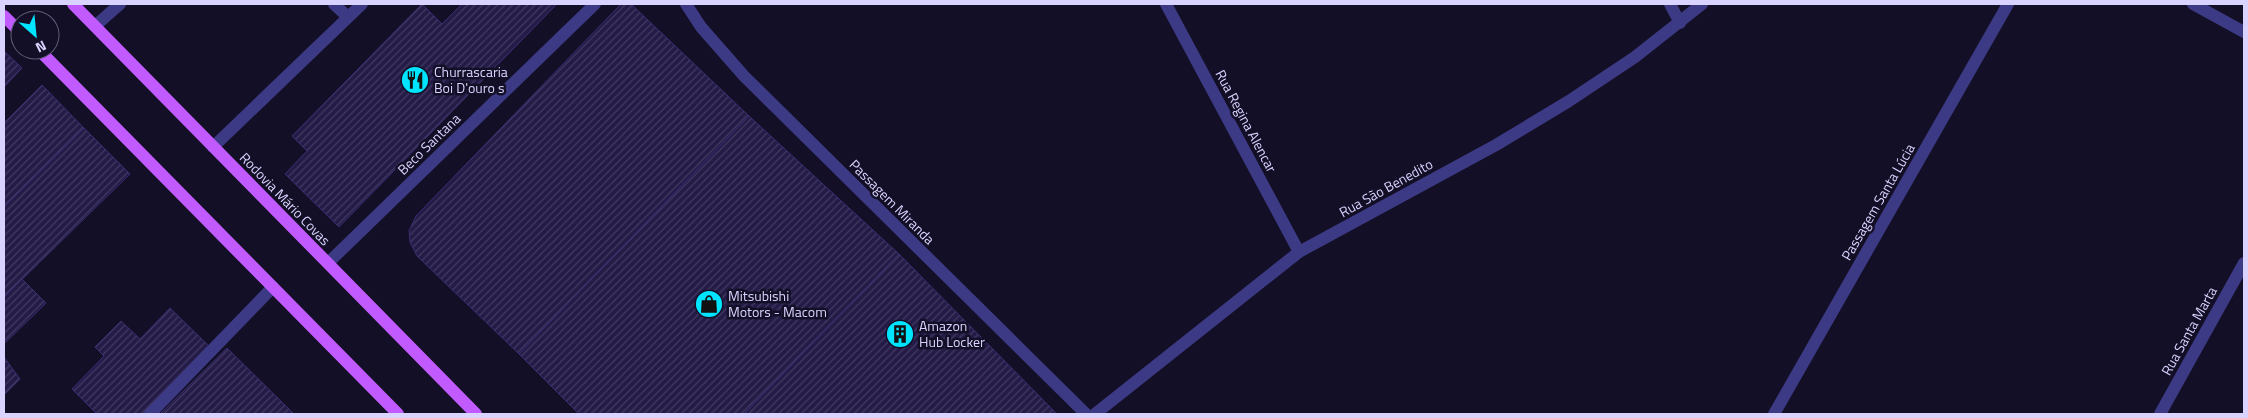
<svg xmlns="http://www.w3.org/2000/svg" width="2248" height="418" font-family="'Titillium Web',sans-serif">
	<style>
		.building { fill: url(#building-hatch); stroke: #3b2d73 }
		.lines { fill: none; stroke-linecap: round; stroke-linejoin: round }
		.service { stroke: #3d3a85; stroke-width: 12 }
		.minor { stroke: #3d3a85; stroke-width: 12 }
		.tertiary { stroke: #3d3a85; stroke-width: 12 }
		.primary { stroke: #c25bff; stroke-width: 12 }
		.labels { text-anchor: middle; stroke-width: 5; stroke-linejoin: round; paint-order: stroke }
		.poi-label { font-size: 14px; fill: #d9d4ff; stroke: #130f26; text-anchor: start }
		.street-label { font-size: 14px; fill: #d9d4ff; stroke: #130f26 }
	</style>
	<defs>
		<pattern id="building-hatch" width="6" height="6" patternUnits="userSpaceOnUse" patternTransform="scale(1.25)"><rect width="6" height="6" fill="#241b47"/><path d="M-1 1l2-2M0 6l6-6M5 7l2-2" fill="none" stroke="#433b63"/></pattern>
	</defs>
	<rect width="100%" height="100%" fill="#130f26"/>
	<!-- building -->
	<g class="building">
		<polygon points="422,4 442,24 462,4 557,4 339,227 285,174 307,151 292,136"/>
		<polygon points="621,4 631,4 749,116 519,354 417,256 410,242 409,231 416,216"/>
		<polygon points="4,51 22,68 4,87"/>
		<polygon points="42,85 84,128 4,207 4,123"/>
		<polygon points="749,116 899,254 744,414 579,414 519,354"/>
		<polygon points="84,128 130,174 4,297 4,207"/>
		<polygon points="899,254 1057,414 744,414"/>
		<polygon points="22,279 46,303 4,344 4,297"/>
		<polygon points="170,308 212,349 147,414 97,414 72,389 104,356 95,347 121,321 140,339"/>
		<polygon points="227,348 294,414 160,414"/>
		<polygon points="4,357 20,379 4,395"/>
	</g>
	<g class="lines">
		<!-- service -->
		<g class="service">
			<polyline points="334,4 348,17"/>
			<polyline points="95,26 120,4"/>
			<polyline points="213,147 362,4"/>
			<polyline points="150,414 273,287"/>
		</g>
		<!-- minor -->
		<g class="minor">
			<polyline points="686,4 701,27 744,76 1086,414"/>
			<polyline points="1166,4 1299,252"/>
			<polyline points="1670,4 1680,23"/>
			<polyline points="2193,4 2244,32"/>
			<polyline points="328,263 595,4"/>
			<polyline points="1095,414 1299,252 1496,145 1569,101 1635,57 1702,4"/>
			<polyline points="2160,414 2244,263"/>
		</g>
		<!-- tertiary -->
		<polyline class="tertiary" points="1774,414 2008,4"/>
		<!-- primary -->
		<g class="primary">
			<polyline points="73,4 476,414"/>
			<polyline points="4,16 20,32"/>
			<polyline points="39,50 398,414"/>
		</g>
	</g>
	<!-- icons -->
	<defs>
		<symbol id="restaurant-disc" viewBox="-11 -11 22 22"><circle r="9.5" fill="#00e5ff" stroke="#130f26"/><path d="M-5-6h1v4h1v-4h1v4h1v-4h1v5L-1.5 .5V6h-2V.5L-5-1ZM5-6V6H3V1.5H1.5Q1.5-4 5-6Z" fill="#111"/></symbol>
		<symbol id="shop-disc" viewBox="-11 -11 22 22"><circle r="9.5" fill="#00e5ff" stroke="#130f26"/><path d="M-5-2.5h2.3a2.7 3.5 0 0 1 5.4 0H5L5.5 6h-11ZM-1.5-2.5h3a1.5 2.3 0 0 0-3 0Z" fill="#111"/></symbol>
		<symbol id="building-disc" viewBox="-11 -11 22 22"><circle r="9.5" fill="#00e5ff" stroke="#130f26"/><path d="M-4-6H4V6H1V3H-1V6H-4ZM-2.5-4.3h1.7v1.8h-1.7ZM.8-4.3h1.7v1.8H.8ZM-2.5-1h1.7V.8h-1.7ZM.8-1h1.7V.8H.8Z" fill="#111"/></symbol>
	</defs>
	<g fill-rule="evenodd">
		<use href="#restaurant-disc" x="399" y="64" width="32" height="32"/>
		<use href="#shop-disc" x="693" y="288" width="32" height="32"/>
		<use href="#building-disc" x="884" y="318" width="32" height="32"/>
	</g>
	<g class="labels">
		<!-- poi labels -->
		<g class="poi-label">
			<text x="434" y="77">Churrascaria<tspan x="434" dy="16">Boi D'ouro s</tspan></text>
			<text x="728" y="301">Mitsubishi<tspan x="728" dy="16">Motors - Macom</tspan></text>
			<text x="919" y="331">Amazon<tspan x="919" dy="16">Hub Locker</tspan></text>
		</g>
		<!-- street labels -->
		<g class="street-label">
			<text transform="translate(1246 121) rotate(62)" y="5">Rua Regina Alencar</text>
			<text transform="translate(429 144) rotate(-44)" y="5">Beco Santana</text>
			<text transform="translate(1386 188) rotate(-29)" y="5">Rua São Benedito</text>
			<text transform="translate(285 199) rotate(46)" y="5">Rodovia Mário Covas</text>
			<text transform="translate(892 202) rotate(45)" y="5">Passagem Miranda</text>
			<text transform="translate(1878 202) rotate(-60)" y="5">Passagem Santa Lúcia</text>
			<text transform="translate(2189 331) rotate(-61)" y="5">Rua Santa Marta</text>
		</g>
	</g>
	<!-- border -->
	<rect width="2248" height="418" fill="none" stroke="#d9d4ff" stroke-width="10"/>
	<!-- north arrow -->
	<g transform="translate(35 35) rotate(153)"><circle r="24" fill="#130f26" stroke="#625e7d"/>
	<path d="M0-4L9 19L0 12L-9 19Z" fill="#00e5ff"/>
	<text y="-8" font-size="14" font-weight="bold" text-anchor="middle" fill="#d9d4ff">N</text>
	</g>
</svg>
